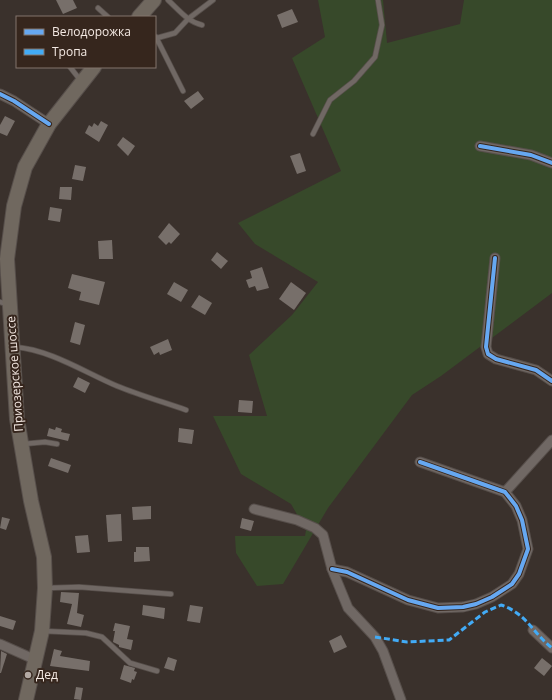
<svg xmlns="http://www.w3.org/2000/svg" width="552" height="700" font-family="'Open Sans',sans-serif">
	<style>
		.green { fill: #37492a }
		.building { fill: #776f6a }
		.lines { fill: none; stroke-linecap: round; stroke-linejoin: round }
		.service-casing { stroke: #574f4b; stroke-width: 6 }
		.minor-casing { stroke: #574f4b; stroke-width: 11 }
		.primary-casing { stroke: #574f4b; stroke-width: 16 }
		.service { stroke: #706864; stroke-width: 4.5 }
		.minor { stroke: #706864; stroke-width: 9 }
		.primary { stroke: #70685f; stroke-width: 14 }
		.quiet { stroke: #42abf6; stroke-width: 3; stroke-dasharray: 6 3; stroke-linecap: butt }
		.cycleway-casing { stroke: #36261d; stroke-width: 6 }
		.cycleway { stroke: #66a8f1; stroke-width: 4 }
		.poi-dot { fill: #b3a9a3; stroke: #36261d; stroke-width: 1.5 }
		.labels { text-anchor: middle; stroke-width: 4; stroke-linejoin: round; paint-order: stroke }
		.street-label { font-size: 12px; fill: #f4e9e3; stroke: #36261d }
		.poi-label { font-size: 12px; fill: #f4e9e3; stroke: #36261d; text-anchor: start }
	</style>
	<rect width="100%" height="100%" fill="#3a312c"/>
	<!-- green -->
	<polygon class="green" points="318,0 383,0 387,43 460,24 464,0 552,0 552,293 441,376 412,395 328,508 283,584 257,586 236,553 235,536 305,536 306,530 291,504 241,474 213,416 267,416 249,355 292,315 318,282 255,244 238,223 341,171 292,58 325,37"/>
	<!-- building -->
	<g class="building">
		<polygon points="56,0 73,0 77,8 63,14"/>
		<polygon points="292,9 298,22 282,28 277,15"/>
		<polygon points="198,91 204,99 191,109 184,101"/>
		<polygon points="5,116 15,121 7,136 0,133 0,125"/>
		<polygon points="101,121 108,125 99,142 85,133 89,125 92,127 94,123 98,126"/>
		<polygon points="123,137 135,146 128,156 117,145"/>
		<polygon points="300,153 306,171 297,174 290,156"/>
		<polygon points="75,165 86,167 83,181 72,179"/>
		<polygon points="60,187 72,187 71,200 59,199"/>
		<polygon points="50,207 62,209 60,222 48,220"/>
		<polygon points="169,223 180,234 171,244 169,242 166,245 158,237"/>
		<polygon points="112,240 113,259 99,259 98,241"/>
		<polygon points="217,252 228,261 221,269 211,260"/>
		<polygon points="262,267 269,288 257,291 255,286 249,288 246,280 252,278 250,271"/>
		<polygon points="72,274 105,282 99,305 79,300 81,292 68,288"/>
		<polygon points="174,282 188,290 181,302 167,294"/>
		<polygon points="291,282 306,293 294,310 279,299"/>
		<polygon points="199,295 212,303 205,315 191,307"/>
		<polygon points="75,322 85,325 80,345 70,342"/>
		<polygon points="168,339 172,350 160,355 159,352 154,355 150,347"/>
		<polygon points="78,377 90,383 85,393 73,387"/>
		<polygon points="239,400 253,401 252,413 238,412"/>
		<polygon points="56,427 62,429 61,432 70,434 68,441 47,436 49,428 55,430"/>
		<polygon points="179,428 194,430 192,444 178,442"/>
		<polygon points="51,458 71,465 68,473 48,466"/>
		<polygon points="151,506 151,519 133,520 132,507"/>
		<polygon points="121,514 122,541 108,542 106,515"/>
		<polygon points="2,517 10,519 6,530 0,528"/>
		<polygon points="242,518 254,521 251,531 240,528"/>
		<polygon points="88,535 90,552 77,553 75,536"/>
		<polygon points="136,547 149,547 150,561 134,562 134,552 136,552"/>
		<polygon points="61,592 79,593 77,613 84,615 81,627 67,624 72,604 60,602"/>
		<polygon points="143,605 165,608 164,619 142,615"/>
		<polygon points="190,605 203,607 200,623 187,621"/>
		<polygon points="0,616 16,621 13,630 0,626"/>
		<polygon points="115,623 130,626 127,639 133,640 131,650 119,647 119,645 113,642 115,631 113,631"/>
		<polygon points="341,635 347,647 334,653 329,641"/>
		<polygon points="54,649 62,651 60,656 90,661 89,671 50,666"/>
		<polygon points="1,651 7,654 1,673 0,673"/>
		<polygon points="168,657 177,660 174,671 164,668"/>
		<polygon points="542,658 552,666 544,676 534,668"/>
		<polygon points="124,665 135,668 134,671 137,672 134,680 132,679 131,683 120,679"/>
		<polygon points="76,687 83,688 81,700 74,699"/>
	</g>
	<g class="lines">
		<defs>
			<g id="service">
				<path d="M168 0C179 10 188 22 202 25"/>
				<polyline points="98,8 108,17"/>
				<polyline points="156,37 183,91"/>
				<polyline points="157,38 175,33 188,19 213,0"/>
				<polyline points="70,67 81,81"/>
				<polyline points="313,134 330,100 354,81 375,57 382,25 378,0"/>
				<polyline points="0,302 9,305"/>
				<path d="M15 347C51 350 84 372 117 386 139 395 163 402 186 410"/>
				<polyline points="23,444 45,442 57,444"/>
				<polyline points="47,588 79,587 171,594"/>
				<polyline points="43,631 86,633 102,637 130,663 157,671"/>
			</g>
			<g id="minor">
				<polyline points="0,94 14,101 49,124"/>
				<polyline points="480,146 531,155 552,163"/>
				<polyline points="495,258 486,347 488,354 496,359 536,370 552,381"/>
				<polyline points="505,492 552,440"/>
				<polyline points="254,509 297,520 315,528 323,535 332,569 348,608 375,637 383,651 401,700"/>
				<polyline points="332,569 347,572 408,600 438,608 463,607 476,604 492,597 512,584 519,574 528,549 522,520 516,506 505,492 420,462"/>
				<polyline points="533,630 552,648"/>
				<polyline points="0,644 36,660"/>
			</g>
			<g id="primary">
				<polyline points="139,17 154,0"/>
				<polyline points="26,700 42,631 45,588 44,557 31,501 17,419 7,259 14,206 25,167 49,124 94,67"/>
			</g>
		</defs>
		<!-- service casing -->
		<use href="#service" class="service-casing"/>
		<!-- minor casing -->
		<use href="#minor" class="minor-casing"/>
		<!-- primary casing -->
		<use href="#primary" class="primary-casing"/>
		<!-- service -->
		<use href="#service" class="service"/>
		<!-- minor -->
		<use href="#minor" class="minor"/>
		<!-- primary -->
		<use href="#primary" class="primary"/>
		<!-- quiet -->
		<path class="quiet" d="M375 637 407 642 449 640 485 612 501 605C526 613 532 632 552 648"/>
		<defs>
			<g id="cycleway">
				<polyline points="0,94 14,101 49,124"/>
				<polyline points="480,146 531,155 552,163"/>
				<polyline points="495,258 486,347 488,354 496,359 536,370 552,381"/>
				<polyline points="332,569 347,572 408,600 438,608 463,607 476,604 492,597 512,584 519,574 528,549 522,520 516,506 505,492 420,462"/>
			</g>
		</defs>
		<!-- cycleway casing -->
		<use href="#cycleway" class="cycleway-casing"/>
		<!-- cycleway -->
		<use href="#cycleway" class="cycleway"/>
	</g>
	<!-- markers -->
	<circle class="poi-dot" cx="28" cy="675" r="4"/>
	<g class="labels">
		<!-- street labels -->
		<g class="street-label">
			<text transform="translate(15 374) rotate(-94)" y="4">Приозерское шоссе</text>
		</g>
		<!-- poi labels -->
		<g class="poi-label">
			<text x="36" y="679">Дед</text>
		</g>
	</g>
	<!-- legend -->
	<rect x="16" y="16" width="140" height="52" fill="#36261d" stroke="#82746c"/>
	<rect x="24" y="29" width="20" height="6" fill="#66a8f1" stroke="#82746c"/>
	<text x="52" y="36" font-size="12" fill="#f4e9e3">Велодорожка</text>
	<rect x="24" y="49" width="20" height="6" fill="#42abf6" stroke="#82746c"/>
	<text x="52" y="56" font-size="12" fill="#f4e9e3">Тропа</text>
</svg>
